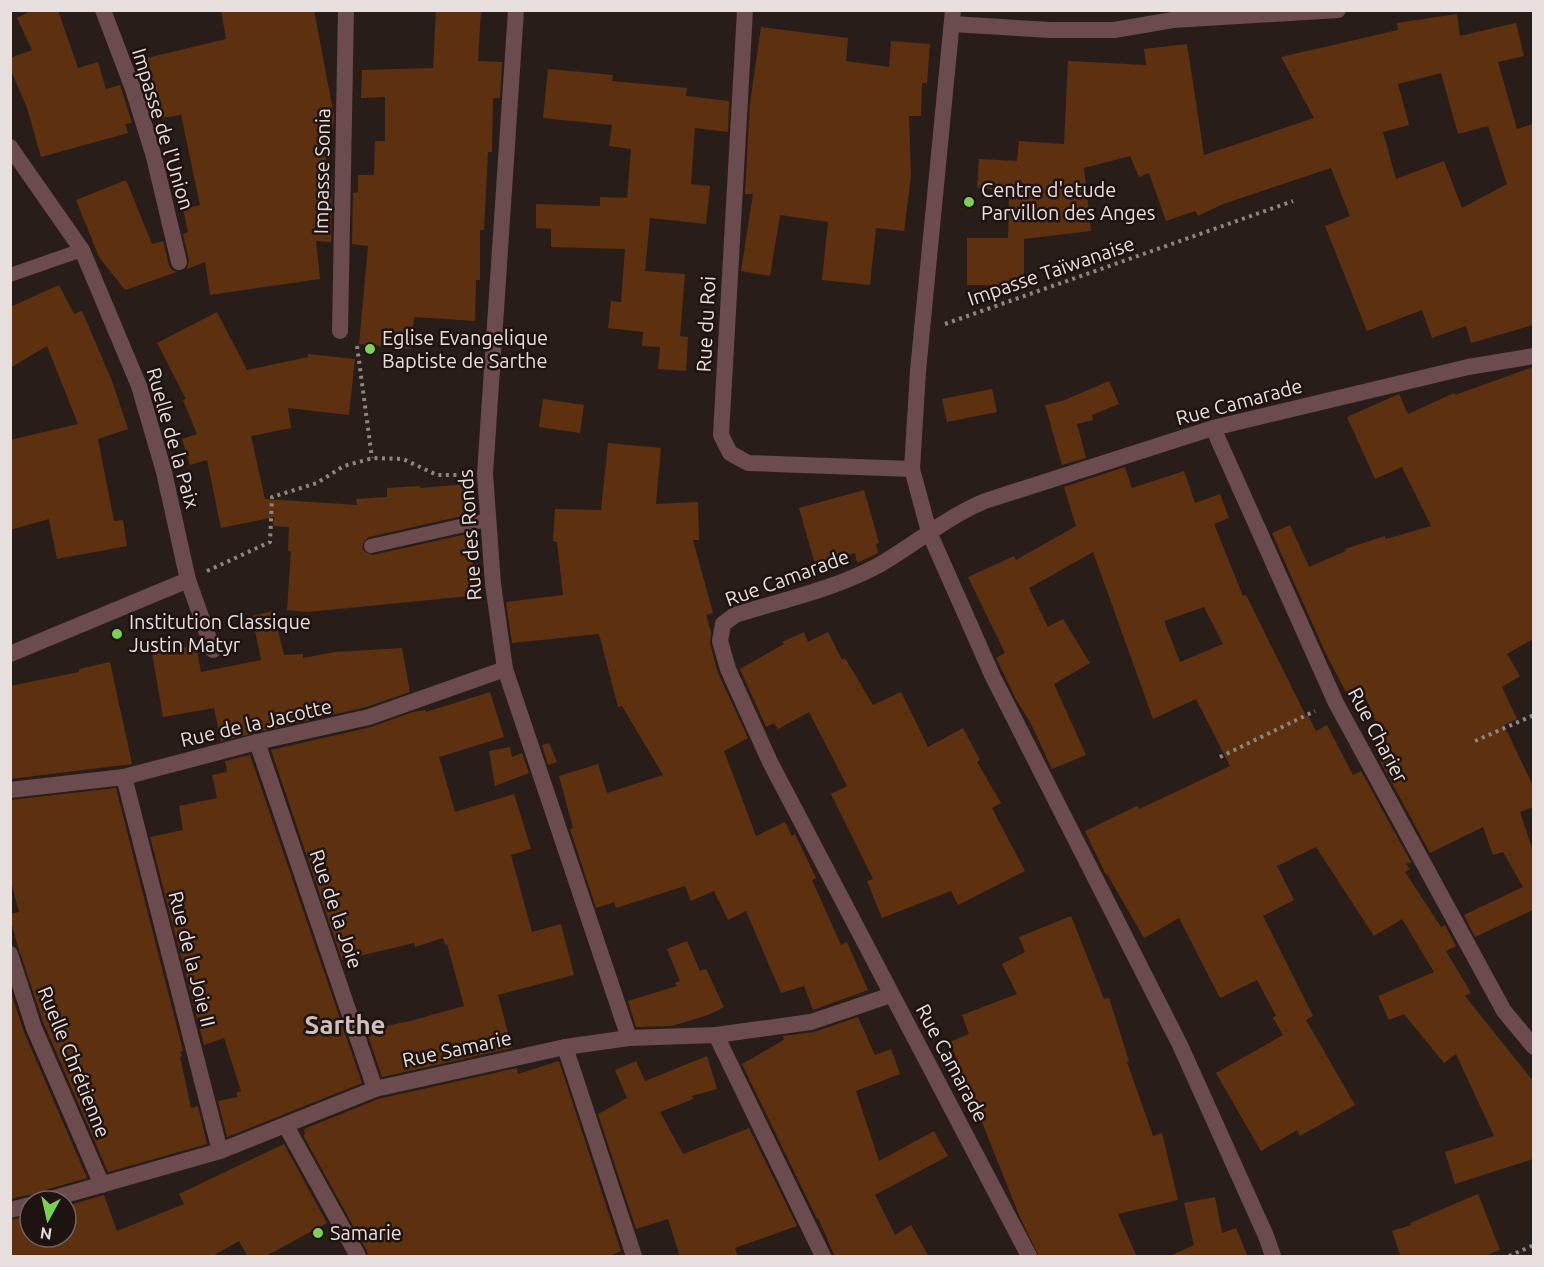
<svg xmlns="http://www.w3.org/2000/svg" width="1544" height="1267" font-family="Ubuntu,sans-serif">
	<style>
		.building { fill: #5d3110; fill-rule: evenodd }
		.lines { fill: none; stroke-linecap: round; stroke-linejoin: round }
		.path { stroke: #8f8583; stroke-width: 4; stroke-dasharray: 3 4.5; stroke-linecap: butt }
		.service { stroke: #6b4b4e; stroke-width: 14 }
		.minor { stroke: #6b4b4e; stroke-width: 16 }
		.poi-dot { fill: #7bd156; stroke: #1f1311; stroke-width: 2 }
		.labels { text-anchor: middle; stroke-width: 5; stroke-linejoin: round; paint-order: stroke }
		.street-label { font-size: 20px; fill: #e7dfdd; stroke: #1f1311 }
		.poi-label { font-size: 20px; fill: #e7dfdd; stroke: #1f1311; text-anchor: start }
		.district-label { font-size: 26px; font-weight: bold; fill: #cfbeba; stroke: #1f1311 }
	</style>
	<rect width="100%" height="100%" fill="#291d1a"/>
	<!-- building -->
	<g class="building">
		<polygon points="32,10 58,10 78,68 98,62 106,89 120,85 132,123 125,124 128,133 41,157 27,108 10,68 10,58 32,50 17,18"/>
		<polygon points="221,10 314,10 334,116 333,128 327,128 326,175 332,175 331,242 316,241 320,279 210,295 205,262 187,269 189,260 183,234 188,232 183,209 200,205 181,115 153,119 141,80 147,78 143,59 226,39"/>
		<polygon points="436,10 481,10 478,61 502,62 500,98 493,98 492,152 488,152 484,230 480,230 480,280 476,280 475,321 414,317 411,349 359,344 368,246 352,244 353,193 358,192 358,175 374,175 375,141 385,141 385,97 361,98 362,70 433,68"/>
		<path d="M1457 14 1460 36 1516 23 1524 56 1498 62 1517 129 1533 124V325L1471 343 1466 326 1432 338 1422 310 1367 331 1325 226 1350 216 1331 168 1223 204 1198 216 1195 211 1166 221 1149 173 1139 177 1130 156 1084 168 1091 231 1024 239V285H967V238H1008L1009 190 977 188 979 159 1017 161 1019 141 1064 144 1068 61 1146 65 1144 49 1187 44 1204 155 1314 118 1281 57 1398 30 1397 23ZM1441 73 1458 134 1488 126 1507 184 1462 208 1444 161 1396 179 1383 132 1409 125 1398 84Z"/>
		<polygon points="761,27 848,38 846,61 889,67 891,41 930,44 927,83 922,83 921,116 909,116 911,176 904,231 876,228 870,285 822,280 828,222 780,215 770,276 741,271 753,194 745,194 750,103"/>
		<polygon points="548,69 613,75 612,81 687,88 686,96 729,101 728,132 695,128 691,184 710,186 706,224 650,218 645,271 685,274 680,336 688,337 686,371 658,369 660,347 642,346 643,332 608,328 611,301 621,302 625,249 551,247 551,229 536,228 536,204 600,206 600,197 627,198 631,149 609,146 612,125 543,118"/>
		<polygon points="126,180 152,244 163,241 169,265 172,270 177,272 125,290 99,257 76,200"/>
		<polygon points="59,285 74,314 82,311 112,381 128,429 98,439 114,521 123,520 127,546 57,559 49,519 10,530 10,440 78,424 47,346 10,368 10,307"/>
		<polygon points="217,312 247,370 308,357 308,354 355,359 349,415 288,408 291,428 251,436 265,499 357,505 356,499 387,497 387,488 420,486 420,488 469,484 471,514 369,537 365,540 362,547 365,552 373,555 467,534 479,595 308,612 287,610 291,552 288,551 289,527 273,526 274,517 221,528 207,460 190,465 182,439 197,434 183,400 186,399 157,343"/>
		<polygon points="1533,367 1533,639 1507,654 1520,676 1502,687 1517,719 1504,725 1533,786 1533,807 1520,812 1533,851 1533,910 1475,937 1464,915 1523,887 1503,852 1493,855 1483,827 1430,853 1380,761 1391,756 1361,687 1347,694 1326,654 1272,533 1290,525 1309,567 1346,551 1345,549 1385,536 1386,539 1431,526 1402,467 1375,479 1347,417 1399,394 1408,414 1454,393 1455,395"/>
		<polygon points="1109,381 1119,404 1092,415 1093,420 1077,424 1086,458 1062,465 1045,405 1062,401"/>
		<polygon points="992,389 997,412 947,422 942,399"/>
		<polygon points="543,399 584,405 580,433 539,427"/>
		<polygon points="608,443 661,448 656,504 698,502 699,540 693,540 713,613 706,615 711,632 710,644 718,673 748,738 724,751 756,836 785,822 792,836 795,834 816,878 812,880 841,945 847,942 868,990 813,1010 804,986 781,993 746,911 728,920 714,891 691,901 685,886 616,908 614,902 596,908 570,829 573,828 559,776 598,764 607,793 663,775 622,706 618,707 599,634 512,643 506,602 563,595 557,542 553,541 555,509 601,510"/>
		<path d="M1125 467 1132 488 1184 471 1195 503 1220 494 1229 518 1214 524 1243 596 1246 595 1306 716 1308 715 1316 731 1327 725 1353 775 1361 771 1411 862 1406 864 1410 869 1405 872 1441 927 1445 925 1456 946 1446 951 1471 993 1465 996 1533 1081V1159L1455 1184 1445 1152 1494 1136 1456 1054 1444 1063 1404 1014 1389 1020 1378 996 1434 972 1402 919 1374 936 1316 847 1277 866 1294 900 1263 916 1313 1016 1306 1020 1355 1105 1300 1136 1297 1130 1261 1151 1216 1073 1283 1035 1273 1018 1276 1016 1257 980 1220 998 1179 918 1144 938 1107 874 1106 875 1085 831 1137 806 1139 809 1180 790 1230 766 1196 699 1153 719 1093 552 1029 588 1048 627 1063 619 1090 663 1054 684 1086 755 1052 769 1031 724 1016 699 996 658 1005 653 968 577 1014 556 1016 560 1076 526 1064 487ZM1204 607 1223 644 1180 662 1164 621Z"/>
		<polygon points="864,490 879,543 876,544 878,553 857,563 855,553 815,564 799,508"/>
		<polygon points="273,611 284,655 303,654 303,658 335,652 402,648 410,692 366,707 221,741 214,708 163,717 152,653 196,645 201,672 261,660 252,616"/>
		<polygon points="804,632 808,642 828,632 842,660 845,658 873,705 901,692 928,747 963,728 980,760 977,762 1001,803 992,808 1025,871 958,905 951,891 882,918 867,881 873,879 831,794 847,786 809,712 778,729 774,723 766,727 740,669 784,644 782,642"/>
		<polygon points="110,662 132,764 10,779 10,686 79,672 79,669"/>
		<polygon points="490,692 504,737 439,757 455,812 514,794 531,849 511,855 532,932 561,924 574,975 498,995 512,1048 382,1077 366,1030 410,1021 464,1006 447,944 445,945 443,938 415,947 414,943 342,960 271,750 371,727 413,712 425,710 426,712"/>
		<polygon points="549,743 557,762 548,765 542,745"/>
		<polygon points="510,747 512,757 522,753 529,773 495,786 489,751"/>
		<polygon points="250,755 362,1083 227,1137 218,1101 238,1097 236,1093 241,1091 224,1038 204,1045 150,837 183,830 179,806 217,798 212,775 227,772 225,761"/>
		<polygon points="116,788 183,1051 180,1052 182,1056 180,1057 191,1108 198,1106 207,1144 108,1172 44,1024 18,947 10,918 10,914 19,912 10,878 10,800"/>
		<polygon points="1071,916 1104,999 1109,998 1129,1061 1127,1062 1153,1136 1162,1133 1178,1200 1118,1214 1137,1257 1039,1257 1019,1215 950,1042 969,1034 962,1015 1017,994 1002,964 1025,952 1019,937"/>
		<polygon points="687,941 700,971 706,969 724,1007 708,1015 672,1026 636,1027 628,1001 677,986 675,983 680,981 667,949"/>
		<polygon points="10,990 24,1032 87,1178 41,1191 35,1196 27,1195 10,1199"/>
		<polygon points="858,1017 875,1055 891,1049 900,1074 856,1091 879,1161 934,1131 948,1156 875,1195 895,1235 911,1225 929,1257 835,1257 818,1218 817,1219 742,1064 784,1040 783,1036 814,1032"/>
		<polygon points="707,1056 717,1089 692,1096 693,1099 660,1112 683,1154 749,1128 797,1226 735,1248 738,1257 680,1257 668,1219 636,1229 598,1114 627,1098 615,1070 636,1061 645,1081"/>
		<polygon points="559,1061 621,1251 607,1257 368,1257 367,1251 303,1135 305,1134 304,1129 378,1099 517,1068 518,1074"/>
		<polygon points="284,1144 327,1223 264,1257 248,1257 239,1241 211,1257 10,1257 10,1220 30,1216 30,1237 66,1237 66,1206 104,1195 117,1231 184,1204 179,1194"/>
		<polygon points="1478,1194 1500,1250 1482,1257 1401,1257 1392,1231 1411,1225 1410,1223"/>
		<polygon points="1215,1197 1222,1233 1236,1228 1248,1257 1168,1257 1194,1245 1184,1203"/>
	</g>
	<g class="lines">
		<!-- path -->
		<g class="path">
			<polyline points="945,324 1293,201"/>
			<polyline points="357,346 372,458"/>
			<polyline points="207,571 270,542 272,497 317,483 344,466 373,458 403,459 437,475 463,475"/>
			<polyline points="1475,741 1534,715"/>
			<polyline points="1220,757 1315,711"/>
			<polyline points="1509,1256 1534,1245"/>
		</g>
		<!-- service -->
		<g class="service">
			<polyline points="10,275 82,250"/>
			<polyline points="371,546 487,520"/>
		</g>
		<!-- minor -->
		<g class="minor">
			<polyline points="103,10 133,89 154,157 179,262"/>
			<polyline points="516,10 485,474 493,584 505,669 629,1038"/>
			<polyline points="745,10 721,435 730,453 748,463 912,469"/>
			<polyline points="953,10 918,371 912,469 929,532 993,677 1180,1045 1266,1236 1273,1256"/>
			<polyline points="952,24 1050,30 1114,30 1173,20 1338,10"/>
			<polyline points="10,147 82,250 139,386 164,472 188,580 10,654"/>
			<polyline points="340,331 346,10"/>
			<polyline points="1213,428 1336,703 1504,1011 1534,1047"/>
			<polyline points="188,580 213,650"/>
			<polyline points="257,742 375,1089"/>
			<polyline points="124,777 220,1151"/>
			<polyline points="10,790 124,777 257,742 369,717 505,669"/>
			<polyline points="10,954 34,1028 102,1185"/>
			<polyline points="716,1035 823,1256"/>
			<polyline points="565,1047 634,1256"/>
			<polyline points="286,1126 358,1256"/>
			<polyline points="44,1201 220,1151 375,1089 565,1047 629,1038 716,1035 811,1022 891,995"/>
			<polyline points="10,1210 30,1205"/>
			<path d="M1029 1256 770 762 728 669 720 641 723 624 735 615C783 600 835 589 879 565 915 544 947 517 985 501L1213 428 1468 367 1534 356"/>
		</g>
	</g>
	<!-- markers -->
	<g class="poi-dot">
		<circle cx="969" cy="202" r="6"/>
		<circle cx="370" cy="349" r="6"/>
		<circle cx="117" cy="634" r="6"/>
		<circle cx="318" cy="1233" r="6"/>
	</g>
	<g class="labels">
		<!-- street labels -->
		<g class="street-label">
			<text transform="translate(163 129) rotate(73)" y="7">Impasse de l'Union</text>
			<text transform="translate(322 171) rotate(-89)" y="7">Impasse Sonia</text>
			<text transform="translate(1051 271) rotate(-19)" y="7">Impasse Taïwanaise</text>
			<text transform="translate(706 324) rotate(-87)" y="7">Rue du Roi</text>
			<text transform="translate(1239 402) rotate(-15)" y="7">Rue Camarade</text>
			<text transform="translate(173 438) rotate(74)" y="7">Ruelle de la Paix</text>
			<text transform="translate(470 535) rotate(-94)" y="7">Rue des Ronds</text>
			<text transform="translate(787 578) rotate(-20)" y="7">Rue Camarade</text>
			<text transform="translate(256 723) rotate(-13)" y="7">Rue de la Jacotte</text>
			<text transform="translate(1378 735) rotate(62)" y="7">Rue Charier</text>
			<text transform="translate(336 909) rotate(71)" y="7">Rue de la Joie</text>
			<text transform="translate(192 959) rotate(76)" y="7">Rue de la Joie II</text>
			<text transform="translate(457 1049) rotate(-12)" y="7">Rue Samarie</text>
			<text transform="translate(74 1062) rotate(68)" y="7">Ruelle Chrétienne</text>
			<text transform="translate(952 1063) rotate(62)" y="7">Rue Camarade</text>
		</g>
		<!-- poi labels -->
		<g class="poi-label">
			<text x="981" y="197">Centre d'etude<tspan x="981" dy="23">Parvillon des Anges</tspan></text>
			<text x="382" y="345">Eglise Evangelique<tspan x="382" dy="23">Baptiste de Sarthe</tspan></text>
			<text x="129" y="629">Institution Classique<tspan x="129" dy="23">Justin Matyr</tspan></text>
			<text x="330" y="1240">Samarie</text>
		</g>
		<!-- district labels -->
		<g class="district-label">
			<text x="345" y="1034">Sarthe</text>
		</g>
	</g>
	<!-- border -->
	<rect width="1544" height="1267" fill="none" stroke="#e7dfdd" stroke-width="24"/>
	<!-- north arrow -->
	<g transform="translate(48 1219) rotate(188)"><circle r="28" fill="#1f1311" stroke="#6f6563" stroke-width="1.5"/>
	<path d="M0-4.5L10 22L0 15L-10 22Z" fill="#7bd156"/>
	<text y="-9" font-size="16" font-weight="bold" text-anchor="middle" fill="#e7dfdd">N</text>
	</g>
</svg>
